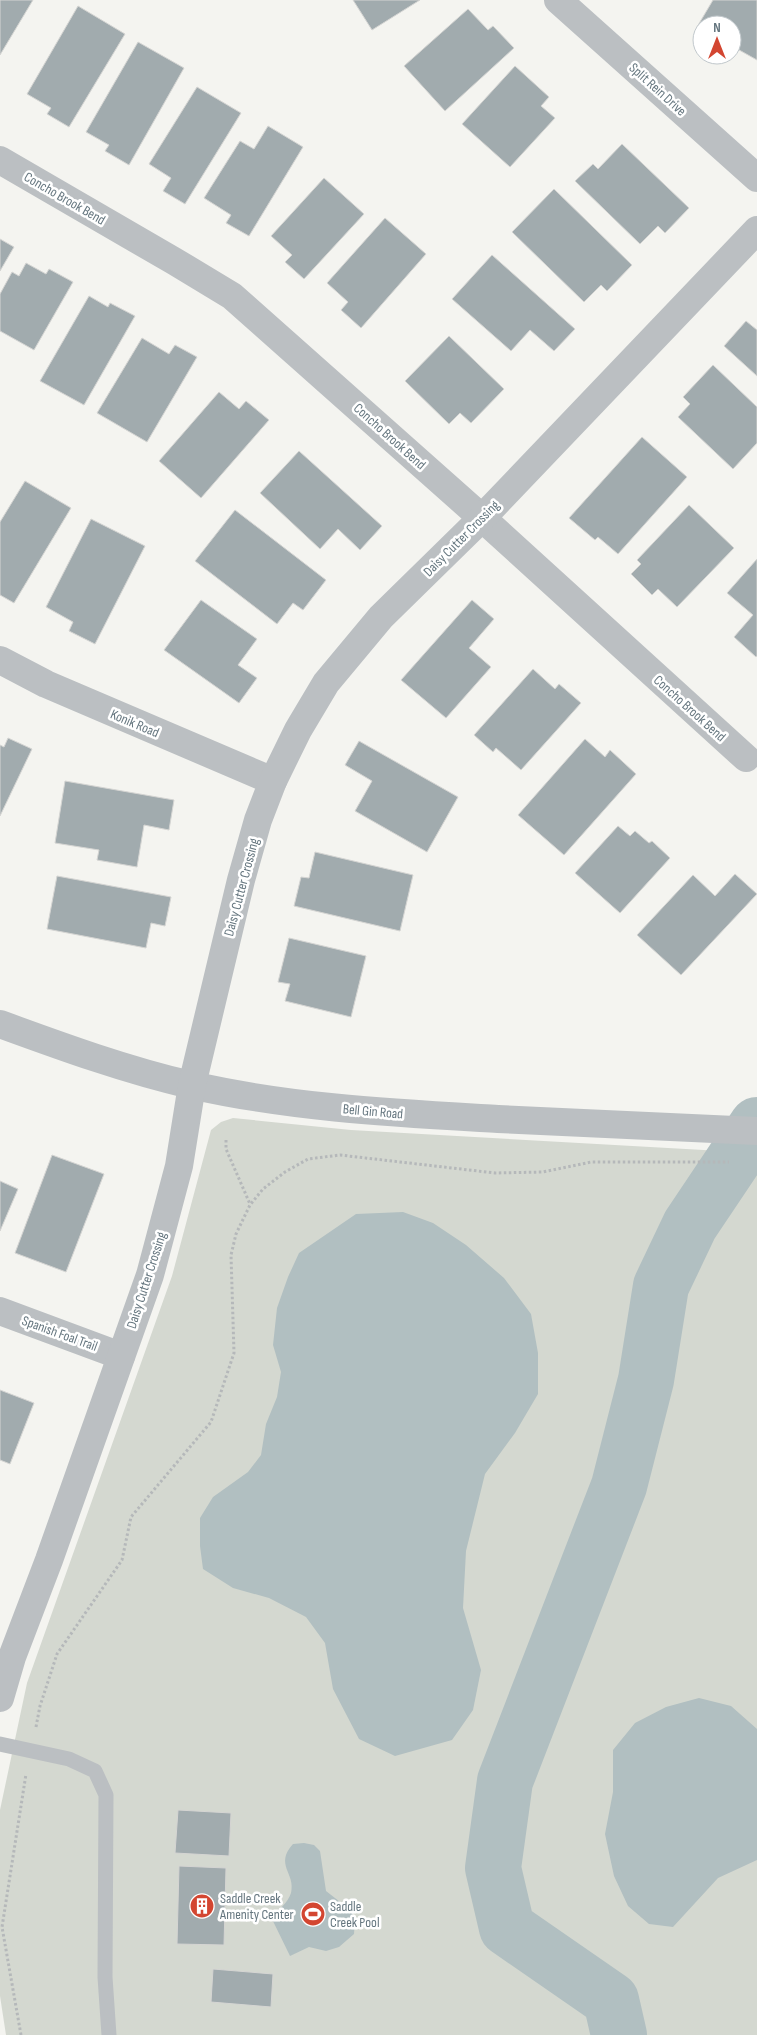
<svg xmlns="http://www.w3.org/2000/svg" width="757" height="2035" font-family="'Sofia Sans Condensed',sans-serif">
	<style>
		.green { fill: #d4d8d0 }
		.water { fill: #b1bfc1 }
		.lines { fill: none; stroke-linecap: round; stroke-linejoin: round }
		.river { stroke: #b1bfc1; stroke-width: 56 }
		.building { fill: #a1abae; stroke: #d5d5d3 }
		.path { stroke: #b5b8ba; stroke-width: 3; stroke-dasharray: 2.5 2.5; stroke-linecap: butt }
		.lane { stroke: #bbbfc2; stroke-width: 15 }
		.street { stroke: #bbbfc2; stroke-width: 28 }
		.labels { text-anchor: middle; stroke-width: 5; stroke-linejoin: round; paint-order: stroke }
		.street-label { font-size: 14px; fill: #65767f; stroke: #fff }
		.poi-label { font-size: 14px; fill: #65767f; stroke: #fff; text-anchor: start }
	</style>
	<rect width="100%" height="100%" fill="#f4f4f0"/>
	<!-- green -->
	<polygon class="green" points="233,1118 351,1130 757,1153 757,2035 6,2035 0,1996 0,1810 27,1683 172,1276 211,1130 221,1122"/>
	<!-- water -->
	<g class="water">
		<polygon points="403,1212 433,1223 466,1245 504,1278 531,1314 538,1353 538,1394 515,1433 485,1474 466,1551 463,1608 481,1670 473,1710 452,1740 395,1756 359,1739 333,1689 325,1643 306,1617 269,1598 233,1588 203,1569 200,1546 200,1518 213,1497 248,1472 261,1455 266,1424 277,1397 281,1372 273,1345 277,1308 288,1277 299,1253 356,1214"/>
		<polygon points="699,1698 731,1706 757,1729 757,1860 718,1878 673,1927 649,1924 628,1906 614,1876 605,1834 613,1792 613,1750 635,1723 666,1707"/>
		<path d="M304 1843 314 1845 320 1851 326 1891 349 1909 355 1918 354 1934 339 1947 326 1951 309 1947 290 1956 271 1917C278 1910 288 1903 291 1893 296 1873 274 1865 293 1844Z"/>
	</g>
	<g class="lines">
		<!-- river -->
		<polyline class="river" points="619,2035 611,2000 507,1928 493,1868 505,1781 619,1486 646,1380 661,1286 690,1225 757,1125"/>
	</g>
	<!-- building -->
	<g class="building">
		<polygon points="0,0 33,0 0,55"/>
		<polygon points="353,0 420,0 372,30"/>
		<polygon points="713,0 757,0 757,60 732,46 732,25 702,25 702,29 697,27"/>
		<polygon points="78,6 125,34 69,127 47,114 51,108 27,94"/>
		<polygon points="468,9 488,30 493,26 514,48 445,111 404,66"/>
		<polygon points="138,42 184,68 129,165 105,151 109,145 86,132"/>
		<polygon points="515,66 549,97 541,106 555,118 510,167 462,124"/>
		<polygon points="197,87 241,113 185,204 163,191 171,178 149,164"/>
		<polygon points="268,126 303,147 249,236 226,223 231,215 204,198 240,141 254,149"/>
		<polygon points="622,144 689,208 665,233 658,226 640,244 575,181 593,164 598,169"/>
		<polygon points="324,178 364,214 304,279 285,262 292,255 271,236"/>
		<polygon points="554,189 632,265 607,291 601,285 584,302 512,232"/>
		<polygon points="385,218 426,254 361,328 341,310 348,302 327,283"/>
		<polygon points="0,239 14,247 0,271"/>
		<polygon points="492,255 575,329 554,351 530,330 511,351 452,299"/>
		<polygon points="26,263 46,274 49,269 73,282 34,350 0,331 0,294 12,272 19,276"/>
		<polygon points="89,296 108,307 110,303 135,316 84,405 40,381"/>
		<polygon points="746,321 757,330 757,376 724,346"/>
		<polygon points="449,336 504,389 471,423 460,413 449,424 405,381"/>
		<polygon points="142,338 169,354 175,345 197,357 147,442 97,413"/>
		<polygon points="713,365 757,407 757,443 733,469 678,417 690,404 683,397"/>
		<polygon points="219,392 239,409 246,401 269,420 201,498 159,461"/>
		<polygon points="642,437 687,477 618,554 598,537 595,540 569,518"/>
		<polygon points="299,451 382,526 360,550 338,529 320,549 260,493"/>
		<polygon points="25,481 71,508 14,603 0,595 0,522"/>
		<polygon points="689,505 734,548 677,607 658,589 652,595 631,574 641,564 637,560"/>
		<polygon points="235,510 326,580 303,610 293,603 277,624 195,561"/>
		<polygon points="91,519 145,546 95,644 69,631 73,622 46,607"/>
		<polygon points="757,559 757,656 756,657 734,637 753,615 727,593"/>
		<polygon points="201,600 257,639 238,665 257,678 239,703 164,650"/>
		<polygon points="472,600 494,619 469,648 491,667 446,718 401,680"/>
		<polygon points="533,669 555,689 559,684 581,703 521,770 496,748 493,752 474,735"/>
		<polygon points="8,738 32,749 0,816 0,745 4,747"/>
		<polygon points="585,739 605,757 610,750 636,774 564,855 518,815"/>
		<polygon points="359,741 458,797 427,852 355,811 372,781 345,765"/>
		<polygon points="65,781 174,800 169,830 144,825 137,867 97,860 99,850 55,843"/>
		<polygon points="618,826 630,836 635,831 649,843 652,841 670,858 620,913 575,873"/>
		<polygon points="315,852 413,875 400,931 294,906 301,877 309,878"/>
		<polygon points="735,874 757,894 681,975 637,935 693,875 715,896"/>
		<polygon points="57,876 171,897 165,926 151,923 146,948 47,929"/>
		<polygon points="289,938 366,956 351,1017 285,1001 290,984 278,982"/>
		<polygon points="52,1155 104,1174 66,1272 15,1253"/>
		<polygon points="0,1181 18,1189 0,1231"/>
		<polygon points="0,1390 34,1403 10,1464 0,1460"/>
		<polygon points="178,1810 231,1813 229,1856 175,1853"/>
		<polygon points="179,1866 226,1868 224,1945 177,1944"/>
		<polygon points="213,1969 273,1974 271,2007 211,2002"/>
	</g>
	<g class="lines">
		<!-- path -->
		<g class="path">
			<polyline points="226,1140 226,1149 250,1204"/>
			<polyline points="36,1727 40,1706 57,1654 122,1560 131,1517 211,1422 234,1353 231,1255 236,1234 250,1205 263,1189 285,1172 308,1159 340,1155 495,1173 543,1172 591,1162 729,1162"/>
			<polyline points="21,2035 2,1927 26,1774"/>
		</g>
		<!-- lane -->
		<polyline class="lane" points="0,1744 69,1759 95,1771 106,1795 105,1977 109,2035"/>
		<!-- street -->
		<g class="street">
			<polyline points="558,0 757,178"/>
			<polyline points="0,160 174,261 232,296 482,518 746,758"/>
			<polyline points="0,660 46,684 273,781"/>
			<path d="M0 1024C63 1047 126 1070 191 1085 292 1108 396 1113 498 1119 585 1123 671 1127 757 1131"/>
			<polyline points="0,1311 121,1356"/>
			<polyline points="0,1698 12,1657 49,1560 150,1275 179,1166 192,1085 241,880 258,820 273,781 298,730 326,683 381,617 482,518 757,230"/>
		</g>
	</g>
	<!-- icons -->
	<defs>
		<symbol id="building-disc" viewBox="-11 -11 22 22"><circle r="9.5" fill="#d34631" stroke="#fff"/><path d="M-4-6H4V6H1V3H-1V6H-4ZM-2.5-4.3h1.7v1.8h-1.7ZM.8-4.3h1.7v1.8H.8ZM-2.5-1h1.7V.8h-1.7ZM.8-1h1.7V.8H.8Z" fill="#fff"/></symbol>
		<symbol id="stadium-disc" viewBox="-11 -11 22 22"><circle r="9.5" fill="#d34631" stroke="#fff"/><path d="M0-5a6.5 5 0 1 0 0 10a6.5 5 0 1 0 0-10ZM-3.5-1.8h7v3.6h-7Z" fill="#fff"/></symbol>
	</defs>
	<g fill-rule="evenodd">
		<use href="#building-disc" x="188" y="1892" width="28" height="28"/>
		<use href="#stadium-disc" x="299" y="1900" width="28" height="28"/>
	</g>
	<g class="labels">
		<!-- street labels -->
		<g class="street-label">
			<text transform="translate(658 89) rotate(42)" y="5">Split Rein Drive</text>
			<text transform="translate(65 198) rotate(30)" y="5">Concho Brook Bend</text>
			<text transform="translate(390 436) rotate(42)" y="5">Concho Brook Bend</text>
			<text transform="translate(461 538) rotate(-45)" y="5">Daisy Cutter Crossing</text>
			<text transform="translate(690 708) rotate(42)" y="5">Concho Brook Bend</text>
			<text transform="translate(135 723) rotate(23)" y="5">Konik Road</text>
			<text transform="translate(241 887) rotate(-75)" y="5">Daisy Cutter Crossing</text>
			<text transform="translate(373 1111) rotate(5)" y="5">Bell Gin Road</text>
			<text transform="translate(146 1280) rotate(-72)" y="5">Daisy Cutter Crossing</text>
			<text transform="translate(60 1333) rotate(20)" y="5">Spanish Foal Trail</text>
		</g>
		<!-- poi labels -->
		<g class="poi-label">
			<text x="220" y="1903">Saddle Creek<tspan x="220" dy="16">Amenity Center</tspan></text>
			<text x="330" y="1911">Saddle<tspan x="330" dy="16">Creek Pool</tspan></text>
		</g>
	</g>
	<!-- north arrow -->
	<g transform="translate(717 40)"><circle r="24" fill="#ffffff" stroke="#c1c8cc"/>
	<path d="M0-4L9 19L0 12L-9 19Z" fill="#d34631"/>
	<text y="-8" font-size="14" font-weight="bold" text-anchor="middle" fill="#65767f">N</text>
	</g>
</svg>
